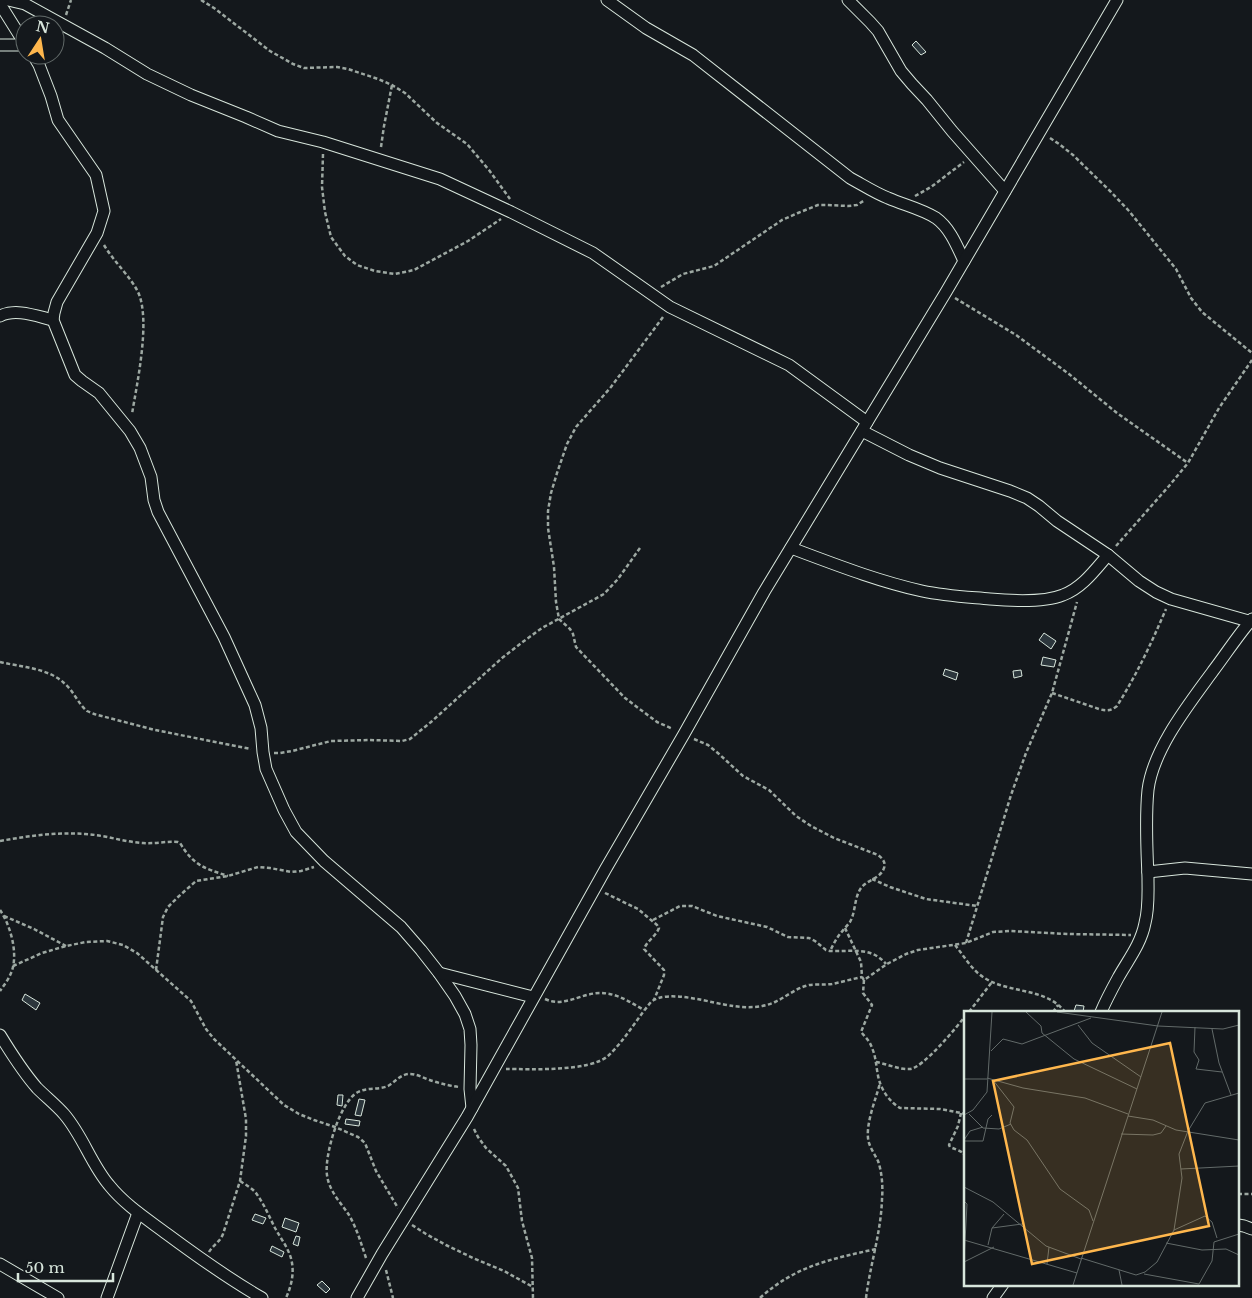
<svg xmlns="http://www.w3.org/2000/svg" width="1252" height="1298" font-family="'Libre Baskerville',serif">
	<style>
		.building { fill: #2c363c; stroke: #d8e6dc }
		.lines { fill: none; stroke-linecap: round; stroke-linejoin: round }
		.street-casing { stroke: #d8e6dc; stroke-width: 13 }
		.path { stroke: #9da8a2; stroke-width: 2.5; stroke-dasharray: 4 2.5; stroke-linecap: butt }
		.street { stroke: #14181c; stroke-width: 11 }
		.inset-road { fill: none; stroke: #626a69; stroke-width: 1 }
		.view { fill: #ffb74d; fill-opacity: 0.15; stroke: #ffb74d; stroke-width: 2.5 }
		.inset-edge { fill: none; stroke: #d8e6dc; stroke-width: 2.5 }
	</style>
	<rect width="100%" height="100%" fill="#14181c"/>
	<!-- building -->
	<g class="building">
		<polygon points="916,41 926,52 921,55 912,45"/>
		<polygon points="1044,633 1056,641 1051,649 1039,640"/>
		<polygon points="1043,657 1056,660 1054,667 1041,665"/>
		<polygon points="945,669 958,673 956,680 943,675"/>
		<polygon points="1021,670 1022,676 1014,678 1013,671"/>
		<polygon points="25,994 40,1003 36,1010 22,1000"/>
		<polygon points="1076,1005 1084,1006 1083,1012 1074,1011"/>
		<polygon points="338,1095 343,1095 342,1106 337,1105"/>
		<polygon points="359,1099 365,1100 361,1116 355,1115"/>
		<polygon points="346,1119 360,1121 359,1126 345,1124"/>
		<polygon points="255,1214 266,1218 263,1224 252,1220"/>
		<polygon points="285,1218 299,1223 296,1232 282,1227"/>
		<polygon points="296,1236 300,1237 298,1246 293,1244"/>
		<polygon points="272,1246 284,1252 282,1257 270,1251"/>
		<polygon points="322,1281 330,1289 326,1293 317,1285"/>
	</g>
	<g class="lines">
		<defs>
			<g id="street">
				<polyline points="8,0 25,4 105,48 147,74 191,95 246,117 278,131 323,142 440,179 511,212 593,253 670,307 789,365 867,422"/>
				<path d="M607 0 646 28 693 55 850 178C863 185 875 193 888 198 904 205 922 209 936 218 950 228 957 246 964 261"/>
				<polyline points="848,0 870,22 878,31 901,71 912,84 927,100 952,131 1005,191"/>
				<polyline points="0,4 25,44"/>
				<polyline points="0,45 25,45"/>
				<polyline points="33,55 39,65 51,96 58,120 96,175 104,211 97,233 57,302 54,313 53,320 75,375 82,381 99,393 130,431 140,448 151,477 154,500 158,512 224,637 255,705 261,728 263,752 266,769 284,810 296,832 324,861 401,927 421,950 439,973 455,996 465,1014 470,1029 471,1045 470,1089 472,1108"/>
				<path d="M0 316C16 308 36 316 53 320"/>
				<polyline points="862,431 909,455 940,468 1010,491 1027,498 1039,506 1057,521 1108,555 1139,581 1156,592 1171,599 1252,622"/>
				<path d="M791 548C834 564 877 581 922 591 945 596 968 597 990 599 1012 601 1043 603 1063 595 1082 588 1095 570 1108 555"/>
				<polyline points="1148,872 1185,868 1252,874"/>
				<polyline points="439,973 533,997"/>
				<path d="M1101 1012C1106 1000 1112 989 1118 978 1128 960 1141 944 1145 923 1149 908 1148 893 1148 878 1147 849 1145 819 1148 790 1153 749 1189 704 1213 671 1226 654 1238 635 1252 619"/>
				<path d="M0 1035C11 1053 23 1072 37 1088 46 1097 56 1105 64 1114 83 1136 91 1164 109 1185 125 1205 147 1219 167 1234 198 1257 229 1279 262 1298"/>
				<polyline points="1238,1225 1244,1226 1252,1229"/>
				<polyline points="0,1264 58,1298"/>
				<polyline points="107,1298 138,1213"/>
				<polyline points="357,1298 382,1254 467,1117 605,870 684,734 764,592 946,292 1117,0"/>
				<polyline points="993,1298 1003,1284"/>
			</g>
		</defs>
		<!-- street casing -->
		<use href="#street" class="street-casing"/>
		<!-- path -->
		<g class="path">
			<polyline points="201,0 214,8 270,51 293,64 304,68 337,67 348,69 378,79 392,85 405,93 437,123 467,144 489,170 510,199"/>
			<polyline points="66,15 71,0"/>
			<polyline points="1050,138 1059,144 1073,155 1111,192 1129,211 1176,269 1191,298 1202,312 1252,353"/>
			<polyline points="381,147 384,126 392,85"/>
			<polyline points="323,154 322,187 325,212 331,237 345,256 357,265 375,271 395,274 414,270 468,241 501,219"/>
			<polyline points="915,196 931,187 964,162"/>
			<path d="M104 245C114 262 130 276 138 292 151 320 137 383 132 414"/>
			<polyline points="661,287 683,274 714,266 782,220 798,213 818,205 827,205 848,206 857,205 865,200"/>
			<polyline points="955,298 1016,335 1069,374 1117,413 1188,463"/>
			<polyline points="663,317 611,387 576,427 567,444 557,473 551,493 548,511 548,528 554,567 556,602 559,619 570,629 573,634 576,647 625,698 657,722 673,729"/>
			<polyline points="1116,546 1169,486 1188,463 1219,408 1252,360"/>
			<path d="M0 662C21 667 48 668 64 683 73 690 79 705 87 711 89 712 92 713 94 714L155 730 251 749"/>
			<path d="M1052 693 1099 709C1106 711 1111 711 1117 706 1137 674 1151 644 1166 609"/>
			<path d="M694 739 708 745 719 754 743 776 769 790 796 816 811 826 834 838 878 855C882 858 886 862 884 868 881 878 867 880 861 888 854 898 856 911 850 922 847 926 843 930 840 934 836 939 833 945 830 951"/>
			<polyline points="274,753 280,753 292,751 331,741 370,740 402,741 410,739 431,722 502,658 524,641 542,628 604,594 618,579 640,548"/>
			<path d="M0 841C28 836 56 832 85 834 105 835 124 842 143 843 155 844 166 841 178 842L180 843C194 866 204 868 228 876"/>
			<polyline points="872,879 890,887 926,899 977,906"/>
			<path d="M605 893 638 909 657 925 659 928C656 936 647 941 644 949L664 970V975L654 1000"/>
			<path d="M0 910C10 925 17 949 13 967 11 976 5 984 0 991"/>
			<polyline points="4,916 34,929 66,946"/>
			<path d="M653 920 680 906H692L717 916 767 927 788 937 809 938 815 941 826 950 830 951C851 952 871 946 886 964"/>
			<polyline points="845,928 861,962 862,977 864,980 887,964 906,954 918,950 966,943 993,932 1010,931 1068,934 1131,935"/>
			<polyline points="966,943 1011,795 1026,753 1052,693 1077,602"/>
			<path d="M955 945C964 956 971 969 983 977 1008 994 1046 987 1065 1012"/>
			<polyline points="13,966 42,953 66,946 86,942 107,941 123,945 137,953 191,1001 206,1029 214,1039 284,1105 299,1114 314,1120 335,1127 358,1137 365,1143 376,1171 398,1208"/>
			<polyline points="156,970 163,917 168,907 178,897 196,881 228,876 258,867 270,868 291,872 301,871 314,867"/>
			<path d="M864 980 863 993 872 1005 861 1032C865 1037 870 1041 872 1048 877 1059 876 1072 880 1083 883 1092 891 1103 900 1108L940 1109 966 1114"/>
			<path d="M545 999C564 1008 581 993 600 993 617 993 630 1002 644 1010"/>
			<polyline points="969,1012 992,982"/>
			<polyline points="1053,1012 1058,1005"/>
			<path d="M876 1062C887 1064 900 1070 910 1069 923 1068 957 1027 966 1015"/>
			<path d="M506 1069C531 1069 589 1072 608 1056 625 1040 636 1020 651 1002 667 988 714 1004 733 1006 747 1008 762 1008 775 1002 786 997 796 988 809 985 816 984 824 985 832 984 842 982 852 979 862 977"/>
			<path d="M961 1113 958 1126 949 1145 950 1147C967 1154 964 1151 966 1169"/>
			<polyline points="474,1129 478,1137 486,1148 506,1166 518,1188 522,1221 532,1258 533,1298"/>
			<path d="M240 1181C246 1185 252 1188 256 1193 264 1204 269 1216 275 1228 281 1239 290 1250 292 1263 294 1275 291 1287 286 1298"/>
			<polyline points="1238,1194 1252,1194"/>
			<polyline points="412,1225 426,1234 446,1245 473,1258 504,1271 533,1287"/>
			<path d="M209 1252C213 1245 220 1242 223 1234L240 1181 246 1136V1119L236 1060"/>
			<path d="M366 1258C361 1243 357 1229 349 1215 341 1203 329 1191 327 1175 324 1156 340 1101 358 1092 368 1087 379 1090 388 1086 395 1082 400 1075 408 1074 416 1073 425 1079 433 1081 442 1084 451 1086 459 1087"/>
			<polyline points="386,1270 393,1298"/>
			<path d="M760 1298C795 1266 831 1259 876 1249"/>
			<path d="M866 1298C870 1265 881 1233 882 1199 883 1187 882 1172 878 1161 875 1155 871 1149 869 1143 864 1127 876 1099 880 1083"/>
		</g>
		<!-- street -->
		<use href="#street" class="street"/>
	</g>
	<!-- overview -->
	<g transform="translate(964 1011)">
		<rect width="275" height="275" fill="#14181c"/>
		<path class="inset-road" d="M62 1 77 15 78 22 110 48 173 78M93 1 194 15 259 18 275 14M114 14 128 32 177 66M231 16 230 41 235 49 232 58 258 61M248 18 255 52 267 84M27 40 39 28 58 33 127 7M23 67 59 77 121 87 164 103M0 68H23M29 69 50 96 46 112 50 119 63 129 96 178 125 199 129 210M5 103 19 117 35 118 47 113M0 104 9 99 23 81 28 1M164 105 189 109 212 119 275 129M157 123 189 124 197 122 202 115M0 129 6 120 19 116M0 130H19L24 108 28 104M217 158 275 155M0 176 29 191 82 235 117 248M0 190 3 193 0 249M28 217 58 213M210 219 241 205 248 211 253 227M0 229 113 262M202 232 238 239 262 238 275 244M24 234 28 217 40 203M117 247 172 264 181 261 193 251 210 219 218 167 215 143 224 120 241 92 275 82M0 251 30 236M83 253 85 236M155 259 158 274M180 263 235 273 248 250 250 231 275 223M109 274 198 1"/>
		<path class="view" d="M206 32 245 215 68 253 29 70Z"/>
		<rect width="275" height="275" class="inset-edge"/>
	</g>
	<!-- north arrow -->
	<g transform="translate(40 40) rotate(12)"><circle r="24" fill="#14181c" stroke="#626a69"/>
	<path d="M0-4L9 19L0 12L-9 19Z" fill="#ffb74d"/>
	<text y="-8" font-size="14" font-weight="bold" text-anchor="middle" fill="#d8e6dc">N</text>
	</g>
	<!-- scale -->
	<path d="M18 1273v8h95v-8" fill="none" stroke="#d8e6dc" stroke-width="2.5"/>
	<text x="25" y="1273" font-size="15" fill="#d8e6dc" stroke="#14181c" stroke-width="4" paint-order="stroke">50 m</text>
</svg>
